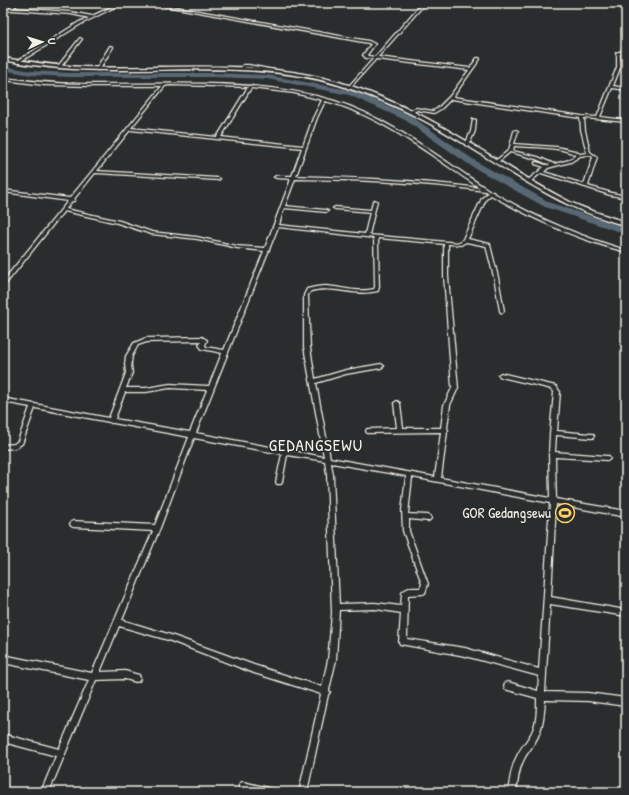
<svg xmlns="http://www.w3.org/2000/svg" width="629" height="795" font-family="'Patrick Hand',sans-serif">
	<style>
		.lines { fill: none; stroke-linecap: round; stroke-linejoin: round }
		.river { fill: #596774; fill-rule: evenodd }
		.street-casing { stroke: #f4f1e8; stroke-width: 2.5 }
		.secondary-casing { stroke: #f4f1e8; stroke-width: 3 }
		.street { fill: #2a2d2e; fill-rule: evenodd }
		.secondary { fill: #2a2d2e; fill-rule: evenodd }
		.labels { text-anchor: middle; stroke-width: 3.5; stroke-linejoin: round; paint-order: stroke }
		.poi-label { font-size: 15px; fill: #f4f1e8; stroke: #2a2d2e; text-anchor: end }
		.quarter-label { font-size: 17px; letter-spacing: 1px; fill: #f4f1e8; stroke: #2a2d2e }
	</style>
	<rect width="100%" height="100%" fill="#2a2d2e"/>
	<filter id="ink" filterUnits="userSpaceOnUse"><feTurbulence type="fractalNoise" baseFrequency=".025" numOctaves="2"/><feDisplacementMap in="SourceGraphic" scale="8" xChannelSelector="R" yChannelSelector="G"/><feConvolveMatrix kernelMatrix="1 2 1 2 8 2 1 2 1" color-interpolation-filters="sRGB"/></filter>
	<g filter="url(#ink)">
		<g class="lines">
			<!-- river -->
			<polygon class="river" points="3,66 31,71 69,73 213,73 267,75 354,91 411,116 477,162 551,203 626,228 626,234 545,207 471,166 405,120 349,95 267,79 213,77 69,77 31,75 3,70"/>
			<defs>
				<g id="street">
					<polygon points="16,3 19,3 13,8 71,12 92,16 120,3 123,3 81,24 18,63 17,63 17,61 79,22 89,18 71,14 10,10 3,15 3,13"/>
					<path d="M148 3H154L369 41 375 44 367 55 368 56 375 57 421 4H423V6L378 57 470 68 477 58H479L480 59 453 97 582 116 597 117 617 67V56L616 53 618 52H621L624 44 626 43V47L624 53H626V55L620 54 621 66 626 67V69L620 68 613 86 626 88V90L612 88 600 117 626 120V122L584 118 585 130 590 152 597 157 588 186 612 193 626 196V198L610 195 541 173 530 182H528V180L544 167 535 164V162C540 162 545 166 550 165L536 159 510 152 497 163 494 162 509 150 514 131 516 130 518 131 514 144 557 147 575 151 580 154 587 153 581 130 580 118 451 99 441 109 434 113 417 110 412 113H410V111L416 108 433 111 438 108 450 96 469 70 376 59 349 89 347 88 348 87 373 59 366 58 363 55 371 44 368 43ZM514 146C533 148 559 146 576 155L569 160 554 164 538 157 513 151ZM589 155 593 157 584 184 544 172 548 168 571 162 580 156Z"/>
					<polygon points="80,38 82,39 60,68 58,68 58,66"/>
					<polygon points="110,46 113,47 99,70 97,70 96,69"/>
					<polygon points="243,65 249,65 279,71 277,72 249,67 245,67 243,69 241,68"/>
					<path d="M3 78C31 81 59 84 88 84 170 85 254 77 335 101 390 118 443 161 492 192H493L494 193C536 218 579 236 626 250V252C578 240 534 220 491 195L486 199 468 239 490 244V245L498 277 504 311 502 313 500 311 494 277 486 246 466 242 461 245 448 244V276L458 388 450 405 447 428 448 430 447 432 441 478 550 498 549 454 550 433 554 392 552 389 501 377 498 375 501 373 556 386 560 392 557 431 591 434H593L594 436 593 438H591L556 435 555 452 607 456H609L610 458 609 460H607L555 457 556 499 626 511V517L556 504 551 597 626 610V616L550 604 545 692 588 693 626 698V706L588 701 545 700C544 715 543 729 535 742 531 749 526 754 523 761 518 771 518 782 516 792H508C510 780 511 767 517 756 521 747 528 740 532 732 537 722 537 710 537 698L508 690 505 689 504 686 505 683 508 682 538 691 539 676 465 656 400 644 399 642 401 613 375 609 339 610 336 660 329 690 330 692 328 695 307 792H299L321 694 254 673 168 640 119 626 100 672 125 671 139 675 140 678 139 681 136 682 125 679 96 680 49 792H41L56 756 3 742V734L59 749 89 680 8 664 5 663 4 660 5 657 8 656 92 673 153 531 73 527 71 526 70 524 71 522 73 521 155 525 189 437 113 423H111L109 422 35 408 22 444 15 448 3 449V445L14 444 18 441 30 407 3 402V398L109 418 126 373 125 364 126 356 134 343 146 338 202 337 207 340 205 345 206 347 224 350 264 251 237 248 197 239 151 234 117 223 64 211 5 285H3V281L68 201 3 192V190L70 198 162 86H86L44 85 3 80ZM169 85 211 86 248 87 217 137 131 128 165 86ZM251 88 294 93 322 100 313 118 303 146 221 137ZM325 101C381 115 433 157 480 188 419 180 358 178 296 176L317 118ZM130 130 302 148 292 176H276L274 177 276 178 291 179 265 248 237 246 197 237 152 232 120 221 66 209 72 201H74L75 200 74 199 95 173 218 180 220 179 218 178 97 171ZM295 179C359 180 422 182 485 191L488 193 482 198 463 239 460 243 369 235 377 201 375 200 373 201 371 210 335 207 333 208 335 209 370 212 365 234 279 225 284 208 326 212 328 211 326 210 285 206ZM278 227 374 238 375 287 374 289C358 293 342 287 326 286 320 286 314 287 307 289L304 295V347L324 457 196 433ZM378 238 444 244V276L452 388 444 405 441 428H403L400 403 397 401 394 403 397 428 369 429H367L366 431 367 433H369L441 432 435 477 330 458 316 383 346 374 381 368 384 366 381 364 346 370 315 379 310 347 308 295 311 291C333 285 355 297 378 291L379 287ZM201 341 199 345 202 349 222 353 209 386 170 384 146 388H126L132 373 131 364 132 356 138 345 147 342ZM170 388 207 390 190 432 115 419 125 392H146ZM194 438 282 454 276 482 277 484H281L282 482 287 455 325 461 327 475 332 613 328 660 322 687 254 665 168 634 122 620 160 528ZM331 463 406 476 402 510 403 531 422 584 420 588H409L403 591 402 593 401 606 375 603 339 604 333 475ZM412 477 550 503 539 669 465 648 407 639 408 595 423 594 425 593 428 584 409 531V519L428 521 430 520 431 518 430 516 428 515 408 514Z"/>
					<polygon points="473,119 476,120 475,131 469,145 467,146 465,145 471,131"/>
					<path d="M243 782 269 788 272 789 273 792C262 792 251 793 240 789L239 786 240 783Z"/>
				</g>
				<path id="secondary" d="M3 58C30 62 57 66 85 67 169 70 256 58 339 82 368 91 397 103 424 117 474 143 520 177 570 202 588 210 607 216 626 222V226C606 220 586 213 567 204 516 179 471 145 421 119 395 105 367 94 339 85 270 64 196 70 125 70 97 70 69 70 42 66 29 65 16 62 3 60Z"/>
			</defs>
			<!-- street casing -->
			<use href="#street" class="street-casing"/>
			<!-- secondary casing -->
			<use href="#secondary" class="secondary-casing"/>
			<!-- street -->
			<use href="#street" class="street"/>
			<!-- secondary -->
			<use href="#secondary" class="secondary"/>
		</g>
	</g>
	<!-- icons -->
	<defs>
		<symbol id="stadium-ring" viewBox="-11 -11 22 22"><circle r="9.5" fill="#2a2d2e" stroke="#ffd166" stroke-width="1.5"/><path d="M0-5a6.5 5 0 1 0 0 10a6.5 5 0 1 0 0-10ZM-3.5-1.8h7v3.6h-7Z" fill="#ffd166"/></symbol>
	</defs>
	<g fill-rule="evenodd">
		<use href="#stadium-ring" x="554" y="502" width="22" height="22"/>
	</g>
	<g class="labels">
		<!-- poi labels -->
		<g class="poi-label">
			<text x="551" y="518">GOR Gedangsewu</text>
		</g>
		<!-- quarter labels -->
		<g class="quarter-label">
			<text x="316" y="451">GEDANGSEWU</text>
		</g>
	</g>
	<!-- margin -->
	<rect width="629" height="795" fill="none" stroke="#2a2d2e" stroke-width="16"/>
	<rect x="8" y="8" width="613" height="779" fill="none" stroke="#f4f1e8" stroke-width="1.5" filter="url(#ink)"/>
	<!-- north arrow -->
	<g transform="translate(42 42) rotate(86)" stroke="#2a2d2e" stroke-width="3" paint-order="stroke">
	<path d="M0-3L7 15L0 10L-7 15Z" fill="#f4f1e8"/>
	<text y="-6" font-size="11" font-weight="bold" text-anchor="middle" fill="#f4f1e8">U</text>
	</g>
</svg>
